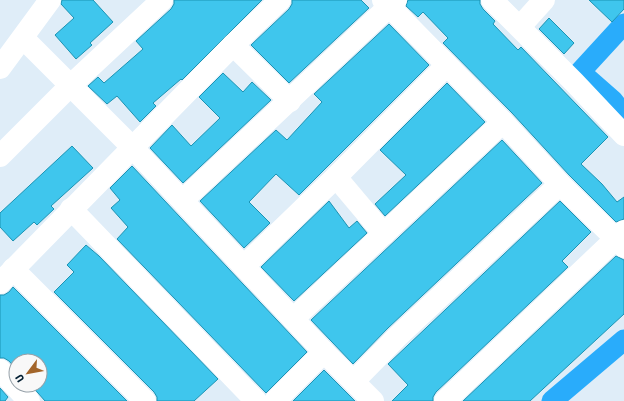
<svg xmlns="http://www.w3.org/2000/svg" width="624" height="401" font-family="'Asap Condensed',sans-serif">
	<style>
		.lines { fill: none; stroke-linecap: round; stroke-linejoin: round }
		.canal { stroke: #29acfb; stroke-width: 21 }
		.building { fill: #3fc6ed; stroke: #1b93b3 }
		.minor { stroke: #fff; stroke-width: 22 }
	</style>
	<rect width="100%" height="100%" fill="#dfedf8"/>
	<g class="lines">
		<!-- canal -->
		<g class="canal">
			<polyline points="624,24 580,72 613,101 624,115"/>
			<polyline points="552,401 624,340"/>
		</g>
	</g>
	<!-- building -->
	<g class="building">
		<polygon points="62,0 93,0 113,22 90,43 92,45 76,59 55,35 74,18 61,4"/>
		<polygon points="174,0 262,0 182,80 181,79 153,103 156,106 140,122 117,96 107,104 88,86 98,77 104,83 143,49 136,41 171,9 174,4"/>
		<polygon points="292,0 361,0 369,8 289,83 251,45 289,9 292,4"/>
		<polygon points="408,0 480,0 480,4 483,9 495,21 493,24 518,50 521,47 608,137 581,164 602,184 617,202 624,197 624,219 616,222 569,175 512,113 443,43 448,38 423,12 418,17 406,6"/>
		<polygon points="589,0 624,0 624,9 612,22"/>
		<polygon points="549,18 574,43 564,54 539,29"/>
		<polygon points="389,24 429,65 299,195 276,174 249,202 270,223 244,248 200,201 276,130 287,140 322,102 314,94"/>
		<polygon points="223,73 243,92 252,82 271,100 183,183 150,148 172,125 191,146 220,118 199,97"/>
		<polygon points="447,83 485,122 385,216 375,204 406,175 380,150"/>
		<polygon points="502,140 542,183 388,328 353,364 311,320"/>
		<polygon points="72,146 93,168 51,206 54,209 37,225 34,222 13,241 0,227 0,213"/>
		<polygon points="132,166 307,352 266,393 117,239 128,227 111,208 120,200 110,188"/>
		<polygon points="329,201 349,228 357,221 367,233 294,301 261,267"/>
		<polygon points="560,201 591,232 562,261 568,267 436,392 433,397 433,401 392,401 408,385 388,364"/>
		<polygon points="86,245 99,256 218,379 194,401 157,401 157,397 154,392 54,292 74,272 67,265"/>
		<polygon points="616,256 624,260 624,314 530,401 463,401"/>
		<polygon points="13,287 127,401 45,401 31,385 40,385 40,361 16,361 16,369 9,361 4,358 0,358 0,295 4,295 9,292"/>
		<polygon points="324,370 355,401 293,401"/>
		<polygon points="0,388 8,397 5,401 0,401"/>
	</g>
	<g class="lines">
		<!-- minor -->
		<g class="minor">
			<polyline points="383,0 503,122 560,184 624,247"/>
			<polyline points="492,0 574,82 624,135"/>
			<polyline points="526,20 544,0"/>
			<polyline points="23,38 132,147 324,352 275,401"/>
			<polyline points="233,45 290,101"/>
			<polyline points="0,68 50,0"/>
			<polyline points="0,156 71,85 162,0"/>
			<polyline points="336,177 384,234"/>
			<polyline points="183,200 396,0"/>
			<polyline points="71,209 256,401"/>
			<polyline points="244,266 336,177 447,65"/>
			<polyline points="13,269 145,401"/>
			<polyline points="0,283 233,45 280,0"/>
			<polyline points="293,319 503,122"/>
			<polyline points="324,352 373,401"/>
			<polyline points="0,370 29,401"/>
			<polyline points="354,381 397,337 560,184"/>
			<polyline points="445,401 624,231"/>
		</g>
	</g>
	<!-- north arrow -->
	<g transform="translate(28 373) rotate(238)"><circle r="19" fill="#f8f8f8" stroke="#95a0a8"/>
	<path d="M0-3L7 15L0 10L-7 15Z" fill="#a2652a"/>
	<text y="-6" font-size="11" font-weight="bold" text-anchor="middle" fill="#001d31">U</text>
	</g>
</svg>
